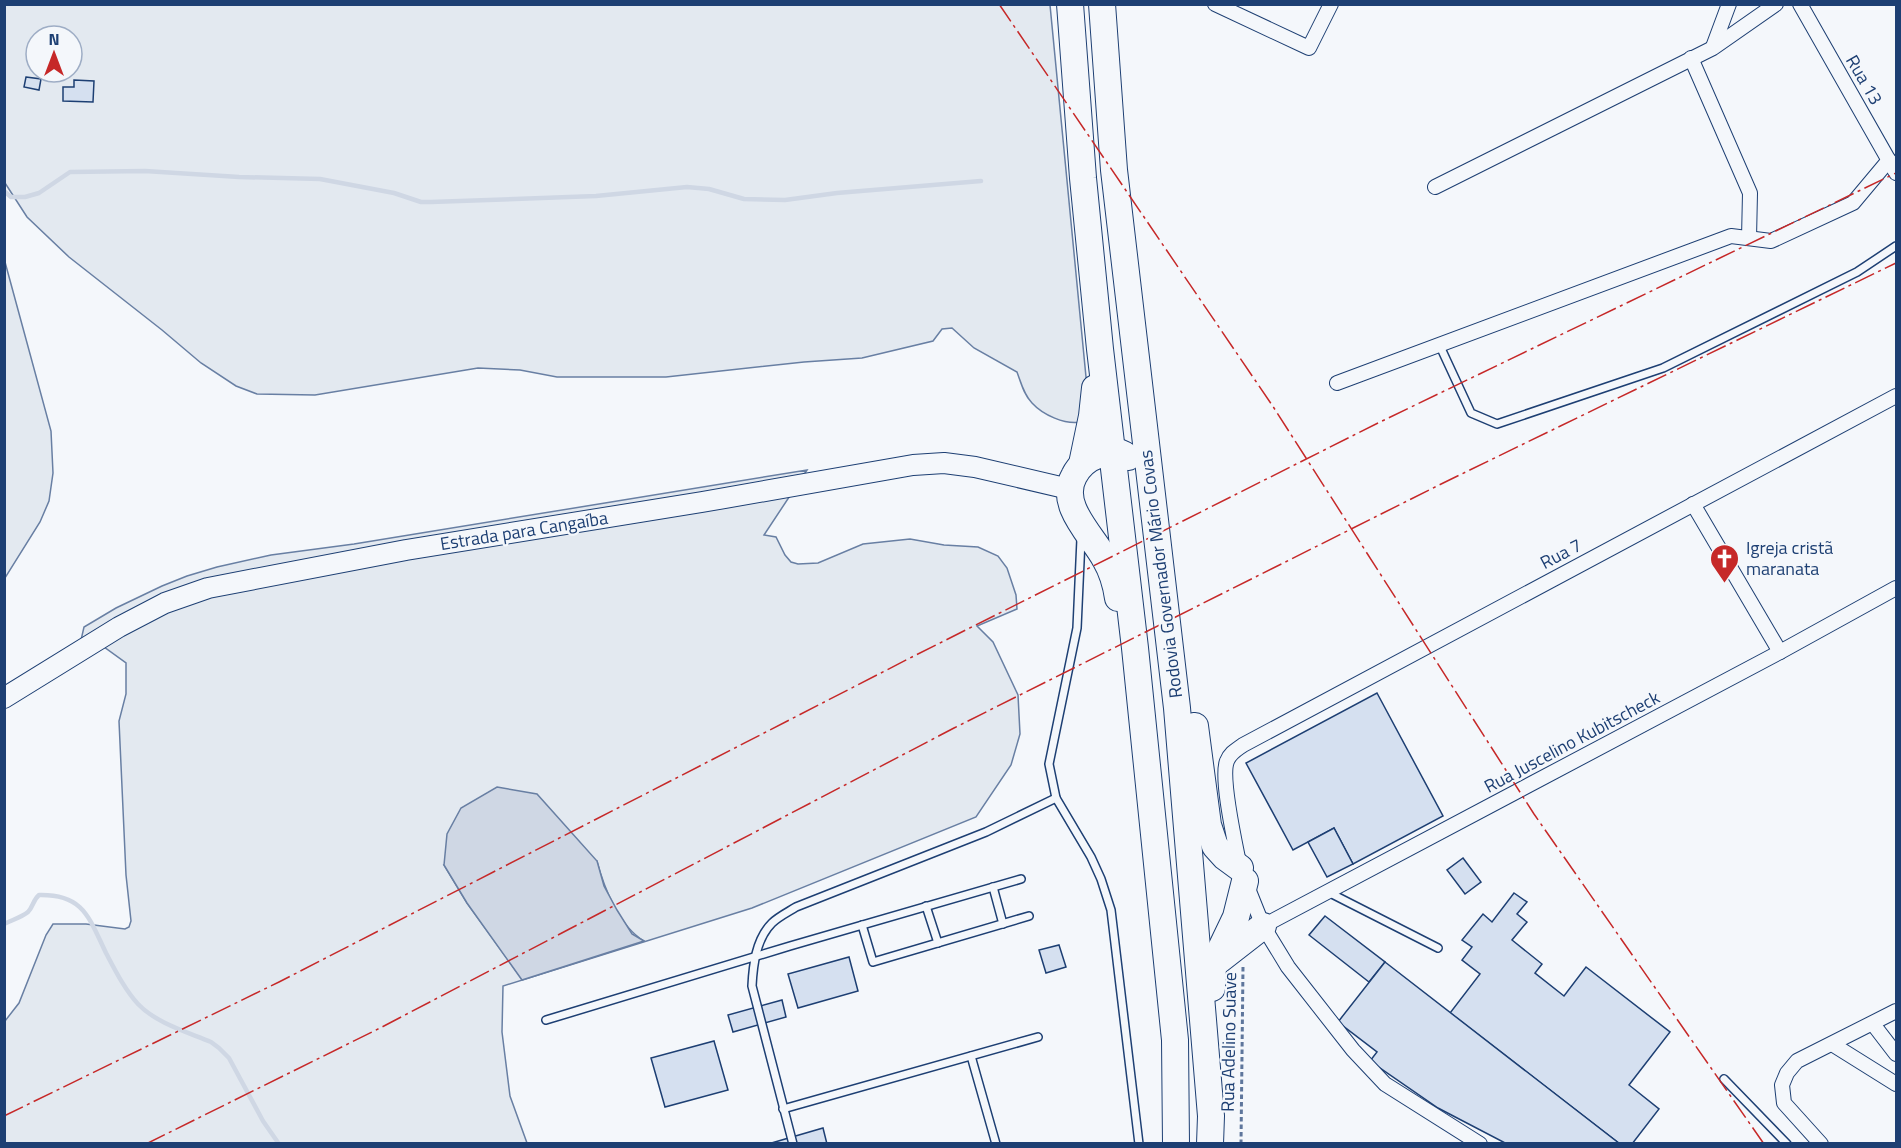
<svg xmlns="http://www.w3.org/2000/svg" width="1901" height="1148" font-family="'Titillium Web',sans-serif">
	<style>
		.green { fill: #e3e9f0; stroke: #687fa3; stroke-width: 1.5; fill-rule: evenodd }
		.water { fill: #cfd7e4; stroke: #687fa3; stroke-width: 1.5 }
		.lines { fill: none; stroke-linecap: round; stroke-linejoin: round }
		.stream { stroke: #cfd7e4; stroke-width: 4.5 }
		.building { fill: #d5e0f0; stroke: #1d3f73; stroke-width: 1.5 }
		.lane-casing { stroke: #1d3f73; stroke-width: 10 }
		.street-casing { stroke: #1d3f73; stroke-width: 16 }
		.secondary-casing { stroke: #1d3f73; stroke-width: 22 }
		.highway-casing { stroke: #1d3f73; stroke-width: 28 }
		.path { stroke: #5e769c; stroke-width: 3; stroke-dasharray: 4.5 3; stroke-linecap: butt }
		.lane { stroke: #f4f7fb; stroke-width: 7 }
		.street { stroke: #f4f7fb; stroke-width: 14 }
		.secondary { stroke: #f4f7fb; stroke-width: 20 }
		.highway { stroke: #f4f7fb; stroke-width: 26 }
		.power { stroke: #c62828; stroke-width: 1.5; stroke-dasharray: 21 4.5 3 4.5; stroke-linecap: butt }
		.labels { text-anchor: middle; stroke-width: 4.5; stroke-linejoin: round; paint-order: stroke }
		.street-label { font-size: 18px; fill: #1d3f73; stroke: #f4f7fb }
		.poi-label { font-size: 18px; fill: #1d3f73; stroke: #f4f7fb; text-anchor: start }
	</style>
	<rect width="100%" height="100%" fill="#f4f7fb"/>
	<!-- green -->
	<g class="green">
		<path d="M5 5H1050L1089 408 1081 422C1065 425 1043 415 1032 403 1024 395 1021 383 1017 372L974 348 952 328 942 329 933 341 862 358 804 362 666 377H557L520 370 478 368 315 395 257 394 236 386 201 363 162 330 69 257 27 217 5 183ZM36 36H72V72H36Z"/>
		<polygon points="5,262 51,431 53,473 49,501 40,522 5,578"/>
		<path d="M807 470 764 535 776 537 785 555 791 562 798 564 818 563 863 544 910 539 944 545 978 547 998 556 1007 568 1016 595 1017 609 977 626 993 642 1018 695 1020 734 1011 765 976 817 752 908 503 986 502 1032 510 1096 527 1143 5 1144V1021L19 1003 46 935 53 924H86L125 929 129 927 131 921 126 875 119 721 126 694V663L97 642 81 640 84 627 116 608 162 586 187 576 217 567 271 555 354 544ZM597 861C604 888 619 926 644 941L522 979 467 903 444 865Z"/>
	</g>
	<!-- water -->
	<polygon class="water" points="497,787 537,794 597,861 604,886 617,910 632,934 644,941 522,980 467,903 444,865 447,834 461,808"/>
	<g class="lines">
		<!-- stream -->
		<g class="stream">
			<polyline points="4,191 11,197 25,197 39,193 70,172 145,171 239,177 320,179 394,193 421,202 431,202 596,196 687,187 709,189 744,199 785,200 837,193 981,181"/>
			<path d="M4 924C12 920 22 917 28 912 33 907 33 900 39 895 84 894 89 918 106 953 115 970 125 990 138 1004 156 1023 187 1032 211 1042L219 1048 229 1058 263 1121 279 1144"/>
		</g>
	</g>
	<!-- building -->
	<g class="building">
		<polygon points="26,77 41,79 39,90 24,87"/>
		<polygon points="74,80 94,81 93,102 63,101 63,87 74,87"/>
		<polygon points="1377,693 1443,816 1353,864 1334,828 1293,850 1246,763"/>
		<polygon points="1334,828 1353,864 1327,877 1308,842"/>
		<polygon points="1463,858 1481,882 1465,894 1447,870"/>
		<polygon points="1514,893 1527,902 1517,914 1527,922 1512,940 1542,964 1535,973 1564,996 1586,967 1670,1032 1629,1085 1659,1109 1632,1144 1620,1144 1450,1013 1480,974 1462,960 1472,947 1462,940 1483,914 1492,922"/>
		<polygon points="1325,916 1385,962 1369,982 1309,935"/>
		<polygon points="1059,945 1066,967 1046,973 1039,950"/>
		<polygon points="849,957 858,991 798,1008 788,974"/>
		<polygon points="1385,962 1620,1144 1507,1144 1438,1108 1370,1061 1377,1052 1338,1022"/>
		<polygon points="782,1000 786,1017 733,1032 728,1015"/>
		<polygon points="714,1041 728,1090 665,1107 651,1058"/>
		<polygon points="823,1128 827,1144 768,1144"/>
	</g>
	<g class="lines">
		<defs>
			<g id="lane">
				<polyline points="1439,344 1471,413 1497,424 1663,368 1857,272 1896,246"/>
				<polyline points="1056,798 1091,857 1101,879 1111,910 1139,1144"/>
				<polyline points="993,887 1003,924"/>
				<polyline points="1328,892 1438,948"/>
				<polyline points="926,906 938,943"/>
				<polyline points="862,925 873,962 1029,916"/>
				<polyline points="546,1020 790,946 1021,879"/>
				<polyline points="971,1056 996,1144"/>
				<polyline points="1724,1079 1787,1144"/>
				<polyline points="783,1109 1038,1037"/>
				<path d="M793 1144 752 986C753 965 756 939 772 923 778 917 788 912 796 907L986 832 1056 798 1049 764 1077 628 1081 539"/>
			</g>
			<g id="street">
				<polyline points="1215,4 1309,48 1331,4"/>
				<polyline points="1800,4 1896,173"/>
				<polyline points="1713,47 1729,4"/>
				<polyline points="1691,58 1750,193 1749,238"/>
				<polyline points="1435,187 1713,48 1776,4"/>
				<polyline points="1337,383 1731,236 1771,241 1853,203 1889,160"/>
				<polyline points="1693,504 1780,652"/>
				<path d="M1240 868C1236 847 1220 778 1227 761 1230 753 1236 750 1243 745L1896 396"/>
				<polyline points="1247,886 1263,926 1288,967 1353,1050 1385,1084 1480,1144"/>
				<polyline points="1263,926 1780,652 1896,588"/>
				<polyline points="1873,1024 1896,1054"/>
				<polyline points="1832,1044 1896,1084"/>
				<polyline points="1821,1144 1784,1103 1782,1085 1787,1073 1797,1061 1896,1011"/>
			</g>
			<polyline id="secondary" points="4,698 119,627 165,603 208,588 406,550 702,502 913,465 944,463 975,467 1069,489"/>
			<g id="highway">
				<polyline points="1070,4 1083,178 1100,349 1135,648 1175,1040 1176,1144"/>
				<polyline points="1102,4 1114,170 1177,708 1211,1116 1210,1144"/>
				<polyline points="1082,464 1092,416 1095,388"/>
				<path d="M1118 598C1116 584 1112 571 1105 559 1092 535 1058 505 1074 476 1079 466 1087 459 1098 455 1110 451 1117 449 1128 457"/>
				<polyline points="1195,726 1208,825 1215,846 1225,857 1240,868"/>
				<polyline points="1218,961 1263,926"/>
				<polyline points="1212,988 1213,965 1236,917 1245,881"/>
			</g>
		</defs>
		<!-- lane casing -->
		<use href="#lane" class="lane-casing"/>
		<!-- street casing -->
		<use href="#street" class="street-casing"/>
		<!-- secondary casing -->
		<use href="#secondary" class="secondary-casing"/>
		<!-- highway casing -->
		<use href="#highway" class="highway-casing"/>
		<!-- path -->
		<polyline class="path" points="1241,1144 1243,967"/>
		<!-- lane -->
		<use href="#lane" class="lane"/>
		<!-- street -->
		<use href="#street" class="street"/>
		<!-- secondary -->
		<use href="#secondary" class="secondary"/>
		<!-- highway -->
		<use href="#highway" class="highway"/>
		<!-- power -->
		<g class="power">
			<polyline points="999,4 1274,408 1534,814 1764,1144"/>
			<polyline points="4,1116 279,982 912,657 1378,423 1896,173"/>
			<polyline points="146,1144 382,1027 954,728 1439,485 1896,263"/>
		</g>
	</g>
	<!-- icons -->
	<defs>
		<symbol id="church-pin" viewBox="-11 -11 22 30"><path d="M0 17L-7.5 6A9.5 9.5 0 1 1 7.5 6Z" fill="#c62828" stroke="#f4f7fb"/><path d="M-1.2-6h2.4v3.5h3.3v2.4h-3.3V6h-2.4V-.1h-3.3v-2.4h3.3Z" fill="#fff"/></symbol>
	</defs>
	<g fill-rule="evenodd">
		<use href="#church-pin" x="1708" y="542" width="33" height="45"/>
	</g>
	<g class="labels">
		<!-- street labels -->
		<g class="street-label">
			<text transform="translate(1864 80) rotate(60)" y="6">Rua 13</text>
			<text transform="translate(524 531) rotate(-9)" y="6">Estrada para Cangaíba</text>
			<text transform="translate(1561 554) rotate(-28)" y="6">Rua 7</text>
			<text transform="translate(1161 574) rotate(-97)" y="6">Rodovia Governador Mário Covas</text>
			<text transform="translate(1572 742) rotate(-28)" y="6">Rua Juscelino Kubitscheck</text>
			<text transform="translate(1229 1042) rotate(-89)" y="6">Rua Adelino Suave</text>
		</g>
		<!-- poi labels -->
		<g class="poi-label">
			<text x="1746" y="554">Igreja cristã<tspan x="1746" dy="21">maranata</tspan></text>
		</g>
	</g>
	<!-- border -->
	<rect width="1901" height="1148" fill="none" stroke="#1d3f73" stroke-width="12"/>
	<!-- north arrow -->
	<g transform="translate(54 54)"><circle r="28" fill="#f4f7fb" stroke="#9eadc5" stroke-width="1.5"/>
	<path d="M0-4.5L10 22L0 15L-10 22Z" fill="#c62828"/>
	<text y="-9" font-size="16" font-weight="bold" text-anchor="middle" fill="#1d3f73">N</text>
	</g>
</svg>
